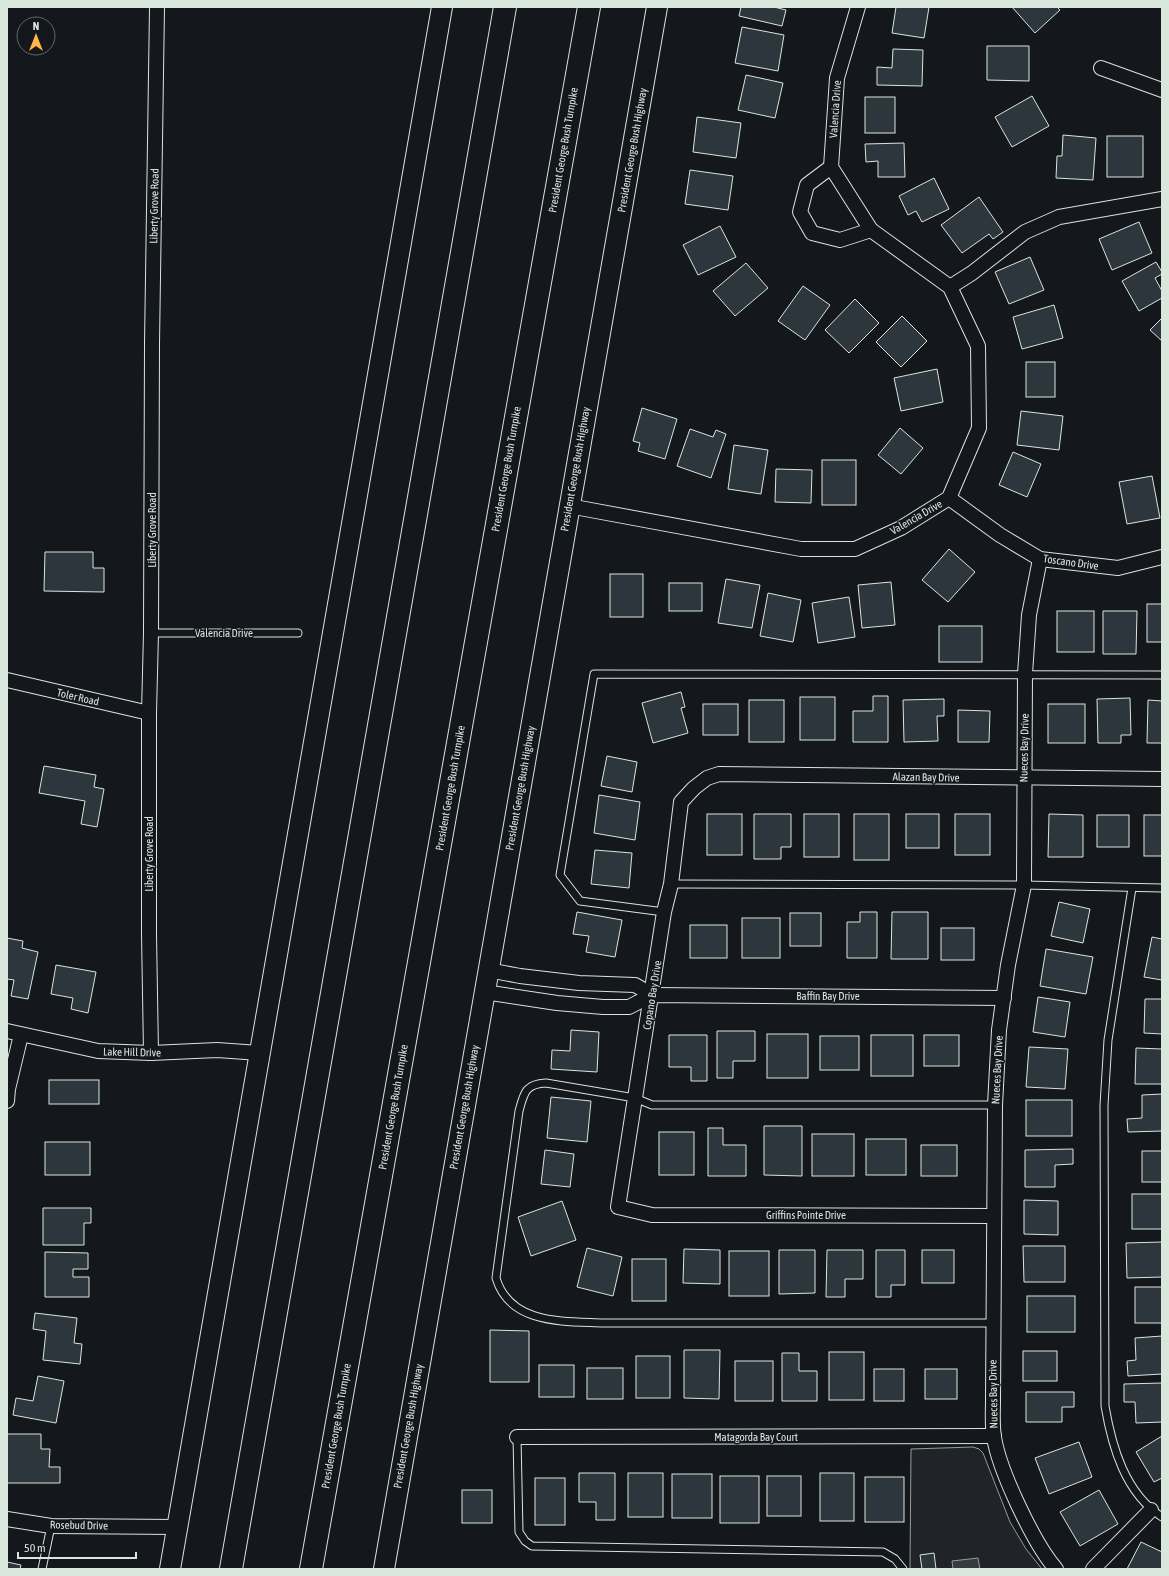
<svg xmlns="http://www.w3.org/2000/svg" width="1169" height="1576" font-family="'Asap Condensed',sans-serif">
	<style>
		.green { fill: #202428; stroke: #939e99 }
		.water { fill: #363b3e; stroke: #939e99 }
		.building { fill: #2c363c; stroke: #d8e6dc }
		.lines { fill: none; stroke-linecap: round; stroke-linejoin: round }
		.lane-casing { stroke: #d8e6dc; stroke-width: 9 }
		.street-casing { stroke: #d8e6dc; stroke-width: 16 }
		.secondary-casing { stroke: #d8e6dc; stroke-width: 22 }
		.highway-casing { stroke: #d8e6dc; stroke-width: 24 }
		.lane { stroke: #14181c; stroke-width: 7 }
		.street { stroke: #14181c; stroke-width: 14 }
		.secondary { stroke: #14181c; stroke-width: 20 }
		.highway { stroke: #14181c; stroke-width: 22 }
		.labels { text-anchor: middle; stroke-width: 3; stroke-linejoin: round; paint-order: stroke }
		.street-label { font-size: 11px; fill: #d8e6dc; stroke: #14181c }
	</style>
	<rect width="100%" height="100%" fill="#14181c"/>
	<!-- green -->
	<polygon class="green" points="973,1447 979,1449 983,1453 1010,1522 1026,1549 1042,1569 910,1569 911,1449"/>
	<!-- water -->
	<polygon class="water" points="978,1558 980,1569 953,1569 952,1561"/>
	<!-- building -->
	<g class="building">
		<polygon points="741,7 774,7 786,10 782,26 739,16"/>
		<polygon points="896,7 929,7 924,38 892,33"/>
		<polygon points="1012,7 1057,7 1060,10 1035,33"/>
		<polygon points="742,27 784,35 778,71 735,63"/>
		<polygon points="987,46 1029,46 1029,81 987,80"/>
		<polygon points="893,49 923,50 922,86 877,85 877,67 892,68"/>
		<polygon points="746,75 783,83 775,118 738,110"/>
		<polygon points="1032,96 1049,126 1012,147 995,117"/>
		<rect x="865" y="97" width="30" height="36"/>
		<polygon points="697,117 741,123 736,158 693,152"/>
		<polygon points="1063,135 1096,138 1093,180 1056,178 1057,156 1062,156"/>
		<rect x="1107" y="136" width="36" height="41"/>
		<polygon points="904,143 905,177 878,177 878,161 866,162 865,144"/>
		<polygon points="690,170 733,176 728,210 685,204"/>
		<polygon points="934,178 949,209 922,222 916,211 908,215 899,196"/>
		<polygon points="979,197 1003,232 993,239 989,234 962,253 941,225"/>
		<polygon points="1139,222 1152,253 1112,270 1099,239"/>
		<polygon points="720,226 736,257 698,275 683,245"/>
		<polygon points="1030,257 1044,290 1009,304 995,272"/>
		<polygon points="1156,262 1162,272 1162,274 1155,278 1162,291 1162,298 1139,311 1122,281"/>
		<polygon points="746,263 768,288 735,316 713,291"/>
		<polygon points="803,286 830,305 805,340 778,321"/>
		<polygon points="855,299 879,323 849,353 825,330"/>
		<polygon points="1054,305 1063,338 1022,349 1013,317"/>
		<polygon points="902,316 927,341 901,367 876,342"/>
		<polygon points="1162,318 1162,341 1150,330"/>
		<rect x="1026" y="362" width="29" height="35"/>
		<polygon points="937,369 943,402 901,411 894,378"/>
		<polygon points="642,408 677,419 665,459 638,451 640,443 633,441"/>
		<polygon points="1021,411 1063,416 1059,450 1017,445"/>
		<polygon points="900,428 923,448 901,474 878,455"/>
		<polygon points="690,429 713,437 716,430 726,434 711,478 677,466"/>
		<polygon points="734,445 768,450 761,494 728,489"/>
		<polygon points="1013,452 1041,464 1027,497 999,485"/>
		<rect x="822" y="460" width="34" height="45"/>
		<polygon points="776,469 812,470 811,503 775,502"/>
		<polygon points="1152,476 1160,518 1127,524 1119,482"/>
		<polygon points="949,549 975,572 948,602 922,580"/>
		<polygon points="45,552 93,552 93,568 104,568 104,592 44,591"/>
		<rect x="610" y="574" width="33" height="43"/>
		<polygon points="726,579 760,585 752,628 718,623"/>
		<polygon points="891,582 895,625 862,628 858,585"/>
		<rect x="669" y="583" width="33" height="28"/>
		<polygon points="768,593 801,600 793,642 760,636"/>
		<polygon points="849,597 855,637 818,643 812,603"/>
		<rect x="1147" y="604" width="15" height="38"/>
		<rect x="1057" y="611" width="37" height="41"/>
		<polygon points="1103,611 1137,611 1136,654 1103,654"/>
		<rect x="939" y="626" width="43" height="36"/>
		<polygon points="681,692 685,707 681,708 688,733 653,743 642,703"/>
		<polygon points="873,696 888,696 888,742 853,742 853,711 873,711"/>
		<rect x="800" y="697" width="35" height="43"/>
		<polygon points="1130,698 1131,735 1121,735 1121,743 1098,743 1097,699"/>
		<polygon points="944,699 944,716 937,716 938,741 904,742 903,700"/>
		<rect x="749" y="700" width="35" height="42"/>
		<polygon points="1148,700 1162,701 1162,743 1147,743"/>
		<rect x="703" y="704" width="35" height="31"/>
		<rect x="1048" y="704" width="37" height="39"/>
		<polygon points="958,710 990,711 989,742 958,742"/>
		<polygon points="607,756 637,762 632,792 601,786"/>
		<polygon points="44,766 96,775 94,787 104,789 97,827 81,824 85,801 39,793"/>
		<polygon points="599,795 640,802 635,840 594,833"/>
		<rect x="707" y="814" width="35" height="41"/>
		<polygon points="754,814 791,814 791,847 781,847 781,859 754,859"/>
		<rect x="804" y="814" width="35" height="43"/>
		<rect x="854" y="814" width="35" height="46"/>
		<rect x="906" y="814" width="33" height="34"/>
		<rect x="955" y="814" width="35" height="41"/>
		<polygon points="1049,814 1083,815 1083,857 1048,857"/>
		<rect x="1097" y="815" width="32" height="32"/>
		<rect x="1144" y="815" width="18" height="41"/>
		<polygon points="595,850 632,853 629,888 591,884"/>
		<polygon points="1059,902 1090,909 1083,943 1051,936"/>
		<polygon points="577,912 622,920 615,957 586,952 589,936 573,934"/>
		<polygon points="860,912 877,912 877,958 847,958 847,922 860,922"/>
		<polygon points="892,912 928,912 928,959 891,959"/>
		<rect x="790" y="913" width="31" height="33"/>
		<rect x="742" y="918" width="38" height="40"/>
		<rect x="690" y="925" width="37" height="33"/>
		<rect x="941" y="928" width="33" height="32"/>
		<polygon points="1152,937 1162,939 1162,980 1144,977"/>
		<polygon points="7,938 23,941 22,948 38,952 28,999 11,996 14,980 7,979"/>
		<polygon points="1046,949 1093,957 1086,994 1040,986"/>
		<polygon points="56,965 96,972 88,1013 71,1009 73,998 51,994"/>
		<polygon points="1038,997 1070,1002 1065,1037 1033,1032"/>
		<polygon points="1145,999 1162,999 1162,1034 1144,1033"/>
		<polygon points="571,1030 599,1032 597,1072 551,1069 552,1050 570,1051"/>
		<polygon points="717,1031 755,1031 755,1061 733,1061 733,1078 717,1078"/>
		<rect x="767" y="1034" width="41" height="44"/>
		<polygon points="669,1035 707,1035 707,1081 691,1081 691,1067 669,1067"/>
		<rect x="871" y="1035" width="42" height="41"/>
		<rect x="924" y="1035" width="35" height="31"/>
		<rect x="820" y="1036" width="39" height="34"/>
		<polygon points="1029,1047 1068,1049 1065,1089 1026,1087"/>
		<polygon points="1136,1048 1162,1049 1162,1084 1135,1084"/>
		<rect x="49" y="1080" width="50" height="24"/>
		<polygon points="1162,1094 1162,1131 1128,1132 1127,1119 1142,1118 1142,1095"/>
		<polygon points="551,1097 591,1101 587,1142 547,1138"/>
		<rect x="1026" y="1100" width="46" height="36"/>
		<polygon points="764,1126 802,1126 802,1176 764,1175"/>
		<polygon points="708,1128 723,1128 723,1145 746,1145 746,1176 708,1176"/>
		<rect x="659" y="1132" width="35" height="43"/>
		<rect x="812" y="1134" width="42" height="42"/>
		<rect x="866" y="1139" width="40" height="36"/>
		<rect x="45" y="1142" width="45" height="33"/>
		<rect x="921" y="1145" width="36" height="31"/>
		<polygon points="1073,1149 1073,1164 1055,1165 1055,1187 1025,1187 1025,1150"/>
		<polygon points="545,1150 574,1154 570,1187 541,1184"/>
		<rect x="1142" y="1151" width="20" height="31"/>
		<rect x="1132" y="1194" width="30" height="35"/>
		<polygon points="1024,1200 1058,1201 1058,1235 1024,1234"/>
		<polygon points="562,1201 576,1240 531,1256 518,1217"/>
		<polygon points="43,1208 91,1208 91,1223 84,1223 84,1245 43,1245"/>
		<polygon points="1162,1242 1162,1277 1127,1278 1126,1243"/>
		<polygon points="1023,1246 1065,1246 1065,1282 1024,1282"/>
		<polygon points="587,1248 622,1257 613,1296 577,1287"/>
		<polygon points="684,1249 720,1250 720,1284 683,1283"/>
		<polygon points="779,1250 815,1250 815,1293 779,1294"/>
		<polygon points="827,1250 863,1250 863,1279 845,1279 845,1297 826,1297"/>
		<polygon points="876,1250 905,1250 905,1285 891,1285 891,1297 876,1297"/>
		<rect x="922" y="1250" width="32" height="33"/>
		<rect x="729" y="1251" width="40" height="45"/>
		<polygon points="45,1252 88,1253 88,1269 73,1269 73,1277 89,1277 89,1297 45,1297"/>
		<rect x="632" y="1259" width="34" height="42"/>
		<rect x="1135" y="1287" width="27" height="36"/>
		<rect x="1027" y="1296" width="48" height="36"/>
		<polygon points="35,1313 77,1318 74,1343 82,1344 80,1364 43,1360 46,1331 33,1329"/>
		<polygon points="490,1330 529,1331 529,1382 490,1382"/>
		<polygon points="1162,1336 1162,1374 1128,1376 1127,1361 1136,1360 1135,1338"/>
		<polygon points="684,1350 720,1350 719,1399 684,1398"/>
		<rect x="1023" y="1351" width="34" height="30"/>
		<rect x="829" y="1352" width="35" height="48"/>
		<polygon points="782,1353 799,1353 799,1371 817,1371 817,1401 782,1401"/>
		<rect x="636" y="1356" width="34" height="42"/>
		<rect x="735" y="1361" width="38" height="40"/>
		<rect x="539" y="1365" width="35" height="32"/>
		<rect x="587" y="1368" width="36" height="31"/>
		<rect x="874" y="1369" width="30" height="32"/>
		<rect x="925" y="1369" width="32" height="30"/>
		<polygon points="38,1376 64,1381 56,1423 13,1415 16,1398 33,1401"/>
		<polygon points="1162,1383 1162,1422 1136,1423 1135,1402 1124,1402 1124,1384"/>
		<polygon points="1026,1392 1074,1392 1074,1407 1062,1407 1062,1422 1026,1422"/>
		<polygon points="7,1434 41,1434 41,1449 50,1449 49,1467 60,1467 60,1483 7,1483"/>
		<polygon points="1162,1436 1162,1478 1154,1482 1136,1452"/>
		<polygon points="1079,1442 1092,1477 1049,1494 1035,1458"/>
		<polygon points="579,1473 615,1473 615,1520 596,1520 596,1502 579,1502"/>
		<rect x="628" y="1473" width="35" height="44"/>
		<rect x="820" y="1473" width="34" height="48"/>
		<rect x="672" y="1474" width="40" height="44"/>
		<rect x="720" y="1476" width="39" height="47"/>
		<rect x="767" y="1476" width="34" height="40"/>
		<rect x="865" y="1477" width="39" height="45"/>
		<rect x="535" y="1478" width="30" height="47"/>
		<rect x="462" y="1490" width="30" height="33"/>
		<polygon points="1099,1490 1118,1524 1080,1546 1060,1512"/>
		<polygon points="1141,1542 1162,1552 1162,1569 1127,1569"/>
		<polygon points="934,1553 936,1569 922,1569 920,1555"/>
		<polygon points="7,1562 21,1565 20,1569 7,1569"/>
	</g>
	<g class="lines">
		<defs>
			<g id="lane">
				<polyline points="151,633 298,633"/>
				<polyline points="671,884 1024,885 1162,888"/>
				<path d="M1132 888 1108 1040 1104 1105 1105 1406C1112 1447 1125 1493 1162 1517"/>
				<polyline points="664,912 580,901 560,875 594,674 1162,675"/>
				<path d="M993 1323H604C564 1321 510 1325 496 1278L519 1111C524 1093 525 1084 546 1083L635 1098 652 1105H995"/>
				<polyline points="517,1437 519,1532 525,1541 532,1546 883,1552 895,1559 903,1569"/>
				<polyline points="42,1569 51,1526"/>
			</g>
			<g id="street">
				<polyline points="1101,68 1162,90"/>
				<polyline points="831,167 807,185 800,212 812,233 840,240 871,230"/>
				<polyline points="950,287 972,273 1025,232 1059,217 1162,199"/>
				<polyline points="949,498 1000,535 1040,559 1118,568 1162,557"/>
				<polyline points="569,506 801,549 855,549 901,528 949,498 979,428 978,346 950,287 871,230 831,167 837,78 858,7"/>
				<path d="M1040 559 1029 615 1025 674 1024 885 1008 965 999 1030 995 1105 993 1400C993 1412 992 1425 994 1437 999 1470 1034 1544 1056 1569"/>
				<polyline points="7,680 149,713"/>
				<polyline points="488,970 520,976 579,983 635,985 652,995"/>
				<polyline points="484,992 557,1003 603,1007 629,1007 652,995 1004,998"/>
				<polyline points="7,1031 98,1051 151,1053 217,1050 259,1053"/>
				<polyline points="151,1053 149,934 149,713 151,633 152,344 157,7"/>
				<polyline points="7,1101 8,1089 21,1035"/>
				<polyline points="994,1216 652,1215 618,1207 664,912 671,884 681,802 694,788 707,778 719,774 1162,779"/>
				<polyline points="517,1437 994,1436"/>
				<polyline points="7,1519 51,1526 177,1527"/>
				<polyline points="1093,1569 1151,1510"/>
			</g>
			<g id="secondary">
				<polyline points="170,1569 442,7"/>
				<polyline points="384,1569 657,7"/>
			</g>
			<g id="highway">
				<polyline points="231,1569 505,7"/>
				<polyline points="311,1569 589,7"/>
			</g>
		</defs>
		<!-- lane casing -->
		<use href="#lane" class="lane-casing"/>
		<!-- street casing -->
		<use href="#street" class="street-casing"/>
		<!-- secondary casing -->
		<use href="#secondary" class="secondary-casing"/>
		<!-- highway casing -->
		<use href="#highway" class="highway-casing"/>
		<!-- lane -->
		<use href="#lane" class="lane"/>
		<!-- street -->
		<use href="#street" class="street"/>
		<!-- secondary -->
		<use href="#secondary" class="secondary"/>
		<!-- highway -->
		<use href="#highway" class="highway"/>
	</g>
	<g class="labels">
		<!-- street labels -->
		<g class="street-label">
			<text transform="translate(835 109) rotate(-86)" y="4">Valencia Drive</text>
			<text transform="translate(563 150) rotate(-80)" y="4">President George Bush Turnpike</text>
			<text transform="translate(632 150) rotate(-80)" y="4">President George Bush Highway</text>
			<text transform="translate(154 206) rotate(-89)" y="4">Liberty Grove Road</text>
			<text transform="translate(506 469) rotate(-80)" y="4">President George Bush Turnpike</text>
			<text transform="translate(575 469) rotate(-80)" y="4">President George Bush Highway</text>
			<text transform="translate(916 517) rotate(-30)" y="4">Valencia Drive</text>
			<text transform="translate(152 530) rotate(-90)" y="4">Liberty Grove Road</text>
			<text transform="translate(1071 562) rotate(8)" y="4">Toscano Drive</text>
			<text x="224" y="637">Valencia Drive</text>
			<text transform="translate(78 697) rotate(13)" y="4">Toler Road</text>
			<text transform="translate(1024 748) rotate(-89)" y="4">Nueces Bay Drive</text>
			<text transform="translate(926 777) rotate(1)" y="4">Alazan Bay Drive</text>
			<text transform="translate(450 788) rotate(-80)" y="4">President George Bush Turnpike</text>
			<text transform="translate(520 788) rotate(-80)" y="4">President George Bush Highway</text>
			<text transform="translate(149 854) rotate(-90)" y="4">Liberty Grove Road</text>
			<text transform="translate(652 995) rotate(-81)" y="4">Copano Bay Drive</text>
			<text x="828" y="1000">Baffin Bay Drive</text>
			<text transform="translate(132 1052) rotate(1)" y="4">Lake Hill Drive</text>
			<text transform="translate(997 1070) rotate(-87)" y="4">Nueces Bay Drive</text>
			<text transform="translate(393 1107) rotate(-80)" y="4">President George Bush Turnpike</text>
			<text transform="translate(464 1107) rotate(-80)" y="4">President George Bush Highway</text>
			<text x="806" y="1219">Griffins Pointe Drive</text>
			<text transform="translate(993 1394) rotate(-91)" y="4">Nueces Bay Drive</text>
			<text transform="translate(336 1426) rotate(-80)" y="4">President George Bush Turnpike</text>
			<text transform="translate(408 1426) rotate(-80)" y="4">President George Bush Highway</text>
			<text x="756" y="1441">Matagorda Bay Court</text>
			<text transform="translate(79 1525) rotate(1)" y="4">Rosebud Drive</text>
		</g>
	</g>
	<!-- border -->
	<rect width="1169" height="1576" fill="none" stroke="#d8e6dc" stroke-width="16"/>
	<!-- north arrow -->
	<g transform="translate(36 36)"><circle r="19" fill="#14181c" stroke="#626a69"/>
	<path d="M0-3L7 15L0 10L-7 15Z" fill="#ffb74d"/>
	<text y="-6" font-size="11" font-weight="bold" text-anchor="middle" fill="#d8e6dc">N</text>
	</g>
	<!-- scale -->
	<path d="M18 1552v6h118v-6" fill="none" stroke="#d8e6dc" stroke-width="2"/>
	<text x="24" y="1552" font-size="12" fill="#d8e6dc" stroke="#14181c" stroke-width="3" paint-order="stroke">50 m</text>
</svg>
